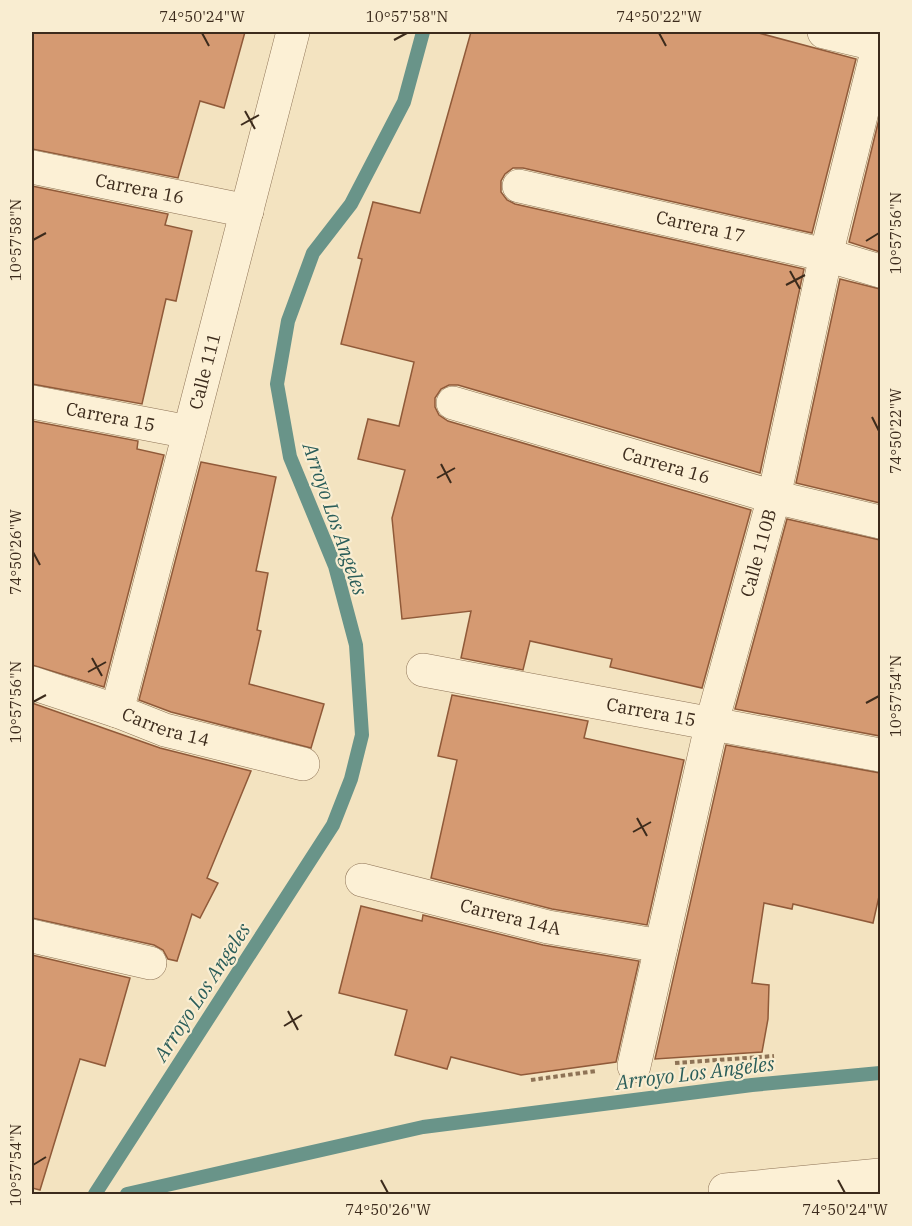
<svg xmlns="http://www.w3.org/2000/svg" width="912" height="1226" font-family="'IBM Plex Serif',serif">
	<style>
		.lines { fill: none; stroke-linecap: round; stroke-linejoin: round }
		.stream { stroke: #699489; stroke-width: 14 }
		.building { fill: #d59a72; stroke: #905a39; stroke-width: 1.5 }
		.street-casing { stroke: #8e7356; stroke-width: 34 }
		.path { stroke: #8e7356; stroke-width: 4; stroke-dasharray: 4.5 3; stroke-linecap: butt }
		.street { stroke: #fcf0d5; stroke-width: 33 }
		.ticks { fill: none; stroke: #3c2b1c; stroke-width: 2 }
		.labels { text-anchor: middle; stroke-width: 4.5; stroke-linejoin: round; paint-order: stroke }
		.street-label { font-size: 18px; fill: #3c2b1c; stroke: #f9edd1 }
		.water-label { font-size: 20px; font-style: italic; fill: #2a5d59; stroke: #f9edd1 }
		.neatline { fill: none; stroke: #3c2b1c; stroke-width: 2 }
		.ticks-label { font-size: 15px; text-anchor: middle; fill: #3c2b1c }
	</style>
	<rect width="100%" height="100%" fill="#f3e3c0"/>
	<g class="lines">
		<!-- stream -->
		<g class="stream">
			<polyline points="95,1194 333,825 351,779 362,735 356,645 335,566 290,457 277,384 288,321 313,253 351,204 404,102 423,32"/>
			<polyline points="127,1194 423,1127 752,1085 880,1073"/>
		</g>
	</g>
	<!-- building -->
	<g class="building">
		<polygon points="32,32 245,32 224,108 200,101 178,178 32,149"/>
		<polygon points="471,32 755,32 856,59 812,233 523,168 513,168 505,174 501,181 501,192 507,200 515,204 804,269 760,473 458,385 449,385 441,389 435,398 435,407 439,415 448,421 751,510 702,688 610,667 612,659 530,641 523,670 461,658 471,611 402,619 392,518 405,470 358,459 368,419 399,426 414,362 341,344 362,259 358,258 373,202 420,213"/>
		<polygon points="880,115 880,252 849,242"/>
		<polygon points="32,186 168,214 165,225 192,231 176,301 166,299 142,404 32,384"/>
		<polygon points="840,279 880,289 880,503 796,483"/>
		<polygon points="32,421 138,441 137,449 164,455 104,687 32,665"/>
		<polygon points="201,462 276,477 256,571 268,573 257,630 261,631 249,684 324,704 311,748 171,712 139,700"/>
		<polygon points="787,519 880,540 880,736 735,709"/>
		<polygon points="452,695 588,721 584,738 684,760 647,925 552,909 431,878 457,760 438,756"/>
		<polygon points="32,703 160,748 251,771 207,878 218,883 200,918 192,914 177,961 168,959 163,950 154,945 32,918"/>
		<polygon points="726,745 880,773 880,892 873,923 793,904 792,909 764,903 752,983 769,985 768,1019 762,1052 655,1059"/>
		<polygon points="361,906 422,921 423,915 543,945 639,961 616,1062 521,1075 451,1057 447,1069 395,1055 407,1010 339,993"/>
		<polygon points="32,955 130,978 105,1066 80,1059 40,1190 32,1188"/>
	</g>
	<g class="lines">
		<defs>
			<g id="street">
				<polyline points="824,32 879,45"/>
				<path id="s1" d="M32 167 247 211"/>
				<path id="s2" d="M519 186 826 255 880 271"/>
				<path id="s3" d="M32 402 189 432"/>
				<path id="s4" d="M453 403 774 497 880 522"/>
				<path id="s5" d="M423 670 880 755"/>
				<path id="s6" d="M32 683 117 711 165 730 303 764"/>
				<path id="s7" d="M117 711 293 32"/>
				<path id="s8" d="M362 880 548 927 661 946"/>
				<polyline points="32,936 150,963"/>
				<path id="s9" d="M634 1066 712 722 774 497 826 255 880 40"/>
				<polyline points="725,1190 880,1175"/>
			</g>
		</defs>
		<!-- street casing -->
		<use href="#street" class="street-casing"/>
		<!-- path -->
		<g class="path">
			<polyline points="675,1063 774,1056"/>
			<polyline points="531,1080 596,1071"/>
		</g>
		<!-- street -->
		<use href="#street" class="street"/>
	</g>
	<!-- ticks -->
	<path class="ticks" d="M202 33 209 46M659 33 666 46M394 40 407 33M245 111 255 129M241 125 259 115M33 240 46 233M866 241 879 233M790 271 800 289M786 285 805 275M872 417 879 431M441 464 451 483M437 478 455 468M33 552 40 565M92 658 102 676M88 672 106 662M33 702 46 695M866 703 879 696M637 818 647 836M633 832 651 822M288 1011 298 1030M284 1026 302 1015M33 1165 46 1157M381 1180 388 1193M838 1180 845 1193"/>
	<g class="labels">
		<!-- street labels -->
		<g class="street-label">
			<text dy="6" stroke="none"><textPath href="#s1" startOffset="110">Carrera 16</textPath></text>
			<text dy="6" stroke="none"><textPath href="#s2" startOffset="186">Carrera 17</textPath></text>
			<text dy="6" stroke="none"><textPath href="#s7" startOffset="351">Calle 111</textPath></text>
			<text dy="6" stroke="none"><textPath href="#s3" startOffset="80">Carrera 15</textPath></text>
			<text dy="6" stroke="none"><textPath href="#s4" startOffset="222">Carrera 16</textPath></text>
			<text dy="6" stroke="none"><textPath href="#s9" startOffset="528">Calle 110B</textPath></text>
			<text dy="6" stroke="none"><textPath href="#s5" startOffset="232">Carrera 15</textPath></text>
			<text dy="6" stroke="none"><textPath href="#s6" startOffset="141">Carrera 14</textPath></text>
			<text dy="6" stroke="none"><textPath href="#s8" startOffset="153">Carrera 14A</textPath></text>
		</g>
		<!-- water labels -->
		<g class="water-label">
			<text transform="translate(335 519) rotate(71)" y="7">Arroyo Los Angeles</text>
			<text transform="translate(202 992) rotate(-57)" y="7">Arroyo Los Angeles</text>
			<text transform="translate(695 1073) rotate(-7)" y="7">Arroyo Los Angeles</text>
		</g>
	</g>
	<!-- border -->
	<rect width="912" height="1226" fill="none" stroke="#f9edd1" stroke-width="66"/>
	<rect x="33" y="33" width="846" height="1160" class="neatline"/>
	<g class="ticks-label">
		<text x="202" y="22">74°50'24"W</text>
		<text x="407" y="22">10°57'58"N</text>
		<text x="659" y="22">74°50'22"W</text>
		<text transform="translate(896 233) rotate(-90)" y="5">10°57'56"N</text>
		<text transform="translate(16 240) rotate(-90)" y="5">10°57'58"N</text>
		<text transform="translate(896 431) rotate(-90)" y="5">74°50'22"W</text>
		<text transform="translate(16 552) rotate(-90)" y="5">74°50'26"W</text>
		<text transform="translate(896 696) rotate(-90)" y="5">10°57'54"N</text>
		<text transform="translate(16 702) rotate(-90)" y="5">10°57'56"N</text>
		<text transform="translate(16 1165) rotate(-90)" y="5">10°57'54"N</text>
		<text x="388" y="1215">74°50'26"W</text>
		<text x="845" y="1215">74°50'24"W</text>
	</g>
</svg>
